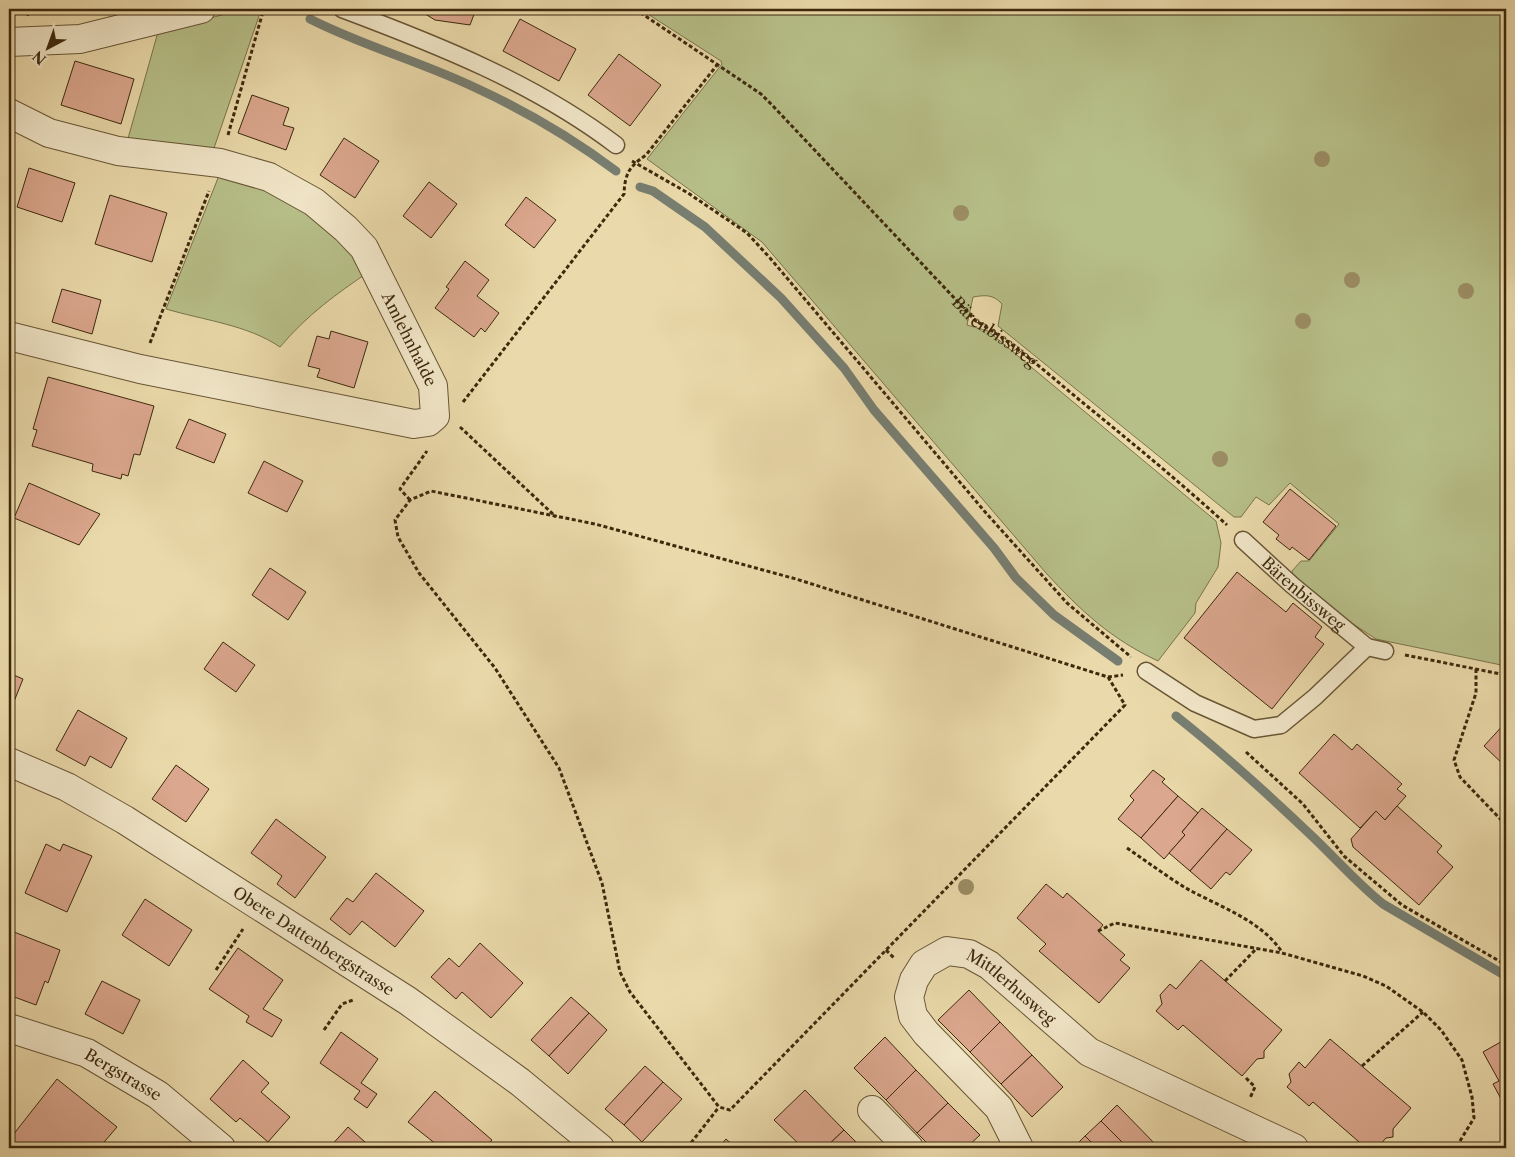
<svg xmlns="http://www.w3.org/2000/svg" width="1515" height="1157" font-family="'Libre Caslon Text',serif">
	<style>
		.green { fill: #b7bf88; stroke: #7a744a }
		.lines { fill: none; stroke-linecap: round; stroke-linejoin: round }
		.stream { stroke: #777e71; stroke-width: 9 }
		.building { fill: #dba78e; stroke: #3d290c }
		.service-casing { stroke: #685534; stroke-width: 19 }
		.minor-casing { stroke: #685534; stroke-width: 30 }
		.path { stroke: #3d290c; stroke-width: 3; stroke-dasharray: 4 2.5; stroke-linecap: butt }
		.service { stroke: #f1e6c8; stroke-width: 16 }
		.minor { stroke: #f1e6c8; stroke-width: 28 }
		.tree { fill: #9c8d64 }
		.labels { text-anchor: middle; stroke-width: 4.5; stroke-linejoin: round; paint-order: stroke }
		.street-label { font-size: 16px; fill: #3d290c; stroke: #f1e6c8 }
	</style>
	<rect width="100%" height="100%" fill="#ead9aa"/>
	<filter id="stains"><feTurbulence type="fractalNoise" baseFrequency=".004" numOctaves="4"/><feColorMatrix values="0 0 0 0 .2 0 0 0 0 .09 0 0 0 0 .02 0 0 0 .5 -.17"/></filter>
	<radialGradient id="worn" r=".72"><stop offset=".6" stop-color="#630" stop-opacity="0"/><stop offset="1" stop-color="#630" stop-opacity=".3"/></radialGradient>
	<!-- green -->
	<g class="green">
		<polygon points="244,9 256,9 260,13 213,151 127,142 158,32"/>
		<path d="M640 9H1506V666L1376 639 1341 616 1293 578 1292 571 1301 561H1309L1339 524 1290 483 1269 505 1256 497 1241 517H1234L998 326 1002 304C993 294 985 295 973 297L967 325 988 331 1216 521 1221 543 1218 567 1196 603 1195 613 1158 661C1111 639 1081 611 1046 573L762 242 647 159 722 64 721 61Z"/>
		<path d="M220 173 245 179 304 206 370 271C335 295 308 314 280 347 248 325 203 320 166 309Z"/>
	</g>
	<g class="lines">
		<!-- stream -->
		<g class="stream">
			<path d="M310 19C363 46 422 62 476 88 526 111 572 138 616 171"/>
			<polyline points="640,187 653,191 705,227 781,298 844,368 874,410 994,548 1016,578 1054,615 1118,661"/>
			<path d="M1176 716C1224 754 1269 795 1314 838 1337 860 1358 884 1383 904L1506 976"/>
		</g>
	</g>
	<!-- building -->
	<g class="building">
		<polygon points="19,9 34,9 28,16"/>
		<polygon points="417,9 476,9 470,25 435,20"/>
		<polygon points="520,19 576,49 559,81 503,51"/>
		<polygon points="619,54 661,85 630,126 588,95"/>
		<polygon points="75,61 134,79 121,124 61,105"/>
		<polygon points="252,95 289,108 283,125 294,128 286,150 238,133"/>
		<polygon points="344,138 379,161 355,198 320,175"/>
		<polygon points="29,168 75,183 62,222 17,207"/>
		<polygon points="429,182 457,204 431,238 403,216"/>
		<polygon points="110,195 167,213 152,262 95,244"/>
		<polygon points="526,197 556,220 534,248 505,225"/>
		<polygon points="465,261 489,280 477,296 499,313 485,332 481,328 474,337 435,308 449,289 446,287"/>
		<polygon points="62,289 101,300 92,334 52,322"/>
		<polygon points="331,331 368,342 354,388 317,377 320,369 308,366 317,336 329,339"/>
		<polygon points="48,377 154,406 140,455 134,454 128,476 122,474 121,479 92,471 93,464 32,446 37,430 33,429"/>
		<polygon points="189,419 226,434 214,463 176,448"/>
		<polygon points="264,461 303,481 287,512 248,493"/>
		<polygon points="29,483 100,514 79,545 14,518"/>
		<polygon points="1290,489 1336,526 1309,560 1292,547 1290,550 1276,539 1279,535 1263,522"/>
		<polygon points="270,568 306,592 288,620 252,595"/>
		<polygon points="1237,572 1286,612 1293,603 1322,627 1315,637 1324,644 1272,709 1184,638"/>
		<polygon points="223,642 255,665 236,692 204,669"/>
		<polygon points="9,673 23,679 9,714"/>
		<polygon points="78,710 127,738 111,768 90,756 85,766 56,750"/>
		<polygon points="1506,722 1506,767 1484,746"/>
		<polygon points="1334,734 1352,750 1357,744 1402,784 1397,789 1406,796 1385,820 1376,811 1360,828 1299,773"/>
		<polygon points="176,765 209,789 186,822 152,799"/>
		<polygon points="1153,770 1165,779 1162,782 1178,796 1141,838 1118,819 1134,800 1130,796"/>
		<polygon points="1178,796 1198,813 1182,832 1185,835 1164,859 1141,838"/>
		<polygon points="1397,806 1442,846 1437,852 1453,867 1419,905 1353,847 1351,839 1376,811 1385,820"/>
		<polygon points="1202,808 1227,829 1190,871 1169,853 1185,835 1182,832"/>
		<polygon points="276,819 326,857 295,898 277,884 282,876 251,853"/>
		<polygon points="1227,829 1252,850 1230,875 1226,872 1211,889 1190,871"/>
		<polygon points="46,844 60,851 63,844 92,856 67,912 25,893"/>
		<polygon points="376,873 424,911 395,947 362,921 350,935 330,919 347,898 353,902"/>
		<polygon points="1046,884 1063,898 1067,893 1103,925 1098,931 1125,955 1120,960 1130,968 1099,1003 1039,951 1046,944 1017,918"/>
		<polygon points="145,899 192,930 169,966 122,935"/>
		<polygon points="9,930 60,950 48,983 45,981 36,1005 9,995"/>
		<polygon points="480,943 523,983 491,1018 462,992 456,999 431,977 449,958 459,967"/>
		<polygon points="238,948 283,980 263,1009 282,1020 272,1037 246,1022 249,1016 209,989"/>
		<polygon points="1201,960 1282,1030 1264,1051 1264,1058 1257,1059 1242,1076 1183,1025 1178,1030 1156,1011 1162,1004 1160,995 1170,984 1176,989"/>
		<polygon points="102,981 140,1000 123,1034 85,1014"/>
		<polygon points="969,990 1000,1022 970,1052 938,1020"/>
		<polygon points="571,997 589,1013 549,1056 531,1040"/>
		<polygon points="589,1013 607,1030 568,1074 549,1056"/>
		<polygon points="1000,1022 1032,1055 1001,1084 970,1052"/>
		<polygon points="341,1032 378,1059 361,1083 377,1094 367,1108 354,1099 360,1091 320,1063"/>
		<polygon points="885,1037 916,1070 886,1100 854,1068"/>
		<polygon points="1330,1039 1411,1108 1393,1129 1393,1137 1386,1138 1377,1148 1366,1148 1313,1102 1309,1106 1287,1087 1291,1082 1289,1074 1299,1062 1305,1068"/>
		<polygon points="1506,1039 1506,1108 1493,1084 1499,1081 1483,1052"/>
		<polygon points="1032,1055 1063,1087 1032,1117 1001,1084"/>
		<polygon points="243,1060 269,1083 261,1092 290,1117 268,1142 240,1118 236,1122 210,1099"/>
		<polygon points="645,1066 663,1082 624,1125 605,1109"/>
		<polygon points="916,1070 948,1103 917,1133 886,1100"/>
		<polygon points="57,1079 117,1127 99,1148 18,1148 9,1140"/>
		<polygon points="663,1082 682,1099 642,1142 624,1125"/>
		<polygon points="805,1090 844,1130 825,1148 803,1148 774,1120"/>
		<polygon points="435,1091 492,1140 485,1148 441,1148 408,1122"/>
		<polygon points="948,1103 980,1135 966,1148 932,1148 917,1133"/>
		<polygon points="1117,1105 1159,1148 1128,1148 1101,1121"/>
		<polygon points="1101,1121 1128,1148 1097,1148 1085,1136"/>
		<polygon points="348,1127 365,1142 363,1148 329,1148"/>
		<polygon points="844,1130 862,1148 825,1148"/>
		<polygon points="1085,1136 1097,1148 1073,1148"/>
		<polygon points="726,1139 736,1148 718,1148"/>
	</g>
	<g class="lines">
		<defs>
			<g id="service">
				<path d="M342 9C438 45 534 83 616 145"/>
				<path id="s2" d="M1243 540 1292 585 1367 647"/>
				<polyline points="1146,671 1195,703 1254,729 1281,725 1315,697 1367,647 1385,651"/>
			</g>
			<g id="minor">
				<polyline points="9,42 80,39 201,9"/>
				<path id="s3" d="M9 113 49 133 118 151 220 163 269 177 314 202 346 229 364 248 433 386 435 416 428 422 414 424 140 369 9 336"/>
				<path id="s4" d="M9 762 67 787 125 820 408 1001 520 1082 600 1148"/>
				<path id="s5" d="M9 1028 87 1053 158 1095 221 1148"/>
				<polyline points="872,1110 909,1148"/>
				<path id="s6" d="M1019 1148 999 1108 926 1033 913 1016 909 997 914 980 924 964 947 951 969 954 989 965 1089 1052 1294 1148"/>
			</g>
		</defs>
		<!-- service casing -->
		<use href="#service" class="service-casing"/>
		<!-- minor casing -->
		<use href="#minor" class="minor-casing"/>
		<!-- path -->
		<g class="path">
			<path id="s1" d="M635 9 761 94 773 106 976 321C1014 343 1048 374 1082 402 1131 442 1180 482 1227 525"/>
			<polyline points="228,135 262,15 259,9"/>
			<polyline points="632,161 688,193 747,233 770,258 986,513 1067,603 1131,657"/>
			<polyline points="150,343 209,191"/>
			<path d="M463 402 624 194C625 173 629 167 646 155L717 65"/>
			<polyline points="460,427 556,517"/>
			<polyline points="410,500 400,489 427,451"/>
			<polyline points="1405,655 1506,675"/>
			<polyline points="1476,669 1476,693 1454,760 1460,777 1506,825"/>
			<polyline points="1108,677 1125,705 730,1110 719,1107 630,992 620,972 602,883 559,768 495,668 419,573 398,537 395,520 410,500 431,491 595,524 796,579 1108,677 1123,675"/>
			<polyline points="1246,752 1303,804 1344,856 1402,905 1506,965"/>
			<path d="M1127 848C1146 861 1165 875 1184 887 1217 906 1260 919 1282 952"/>
			<polyline points="1098,931 1115,923 1282,953 1363,976 1386,986 1423,1012 1441,1030 1462,1060 1472,1097 1474,1118 1460,1141"/>
			<polyline points="886,950 895,959"/>
			<polyline points="216,970 243,929"/>
			<polyline points="1225,981 1257,948"/>
			<polyline points="324,1030 342,1004 353,1000"/>
			<polyline points="1362,1066 1423,1012"/>
			<polyline points="1246,1078 1255,1087 1250,1098"/>
			<polyline points="687,1148 719,1107"/>
		</g>
		<!-- service -->
		<use href="#service" class="service"/>
		<!-- minor -->
		<use href="#minor" class="minor"/>
	</g>
	<!-- trees -->
	<g class="tree">
		<circle cx="1322" cy="159" r="8"/>
		<circle cx="961" cy="213" r="8"/>
		<circle cx="1352" cy="280" r="8"/>
		<circle cx="1466" cy="291" r="8"/>
		<circle cx="1303" cy="321" r="8"/>
		<circle cx="1220" cy="459" r="8"/>
		<circle cx="966" cy="887" r="8"/>
	</g>
	<g class="labels">
		<!-- street labels -->
		<g class="street-label">
			<text dy="6" stroke="none"><textPath href="#s1" startOffset="486">Bärenbissweg</textPath></text>
			<text dy="6" stroke="none"><textPath href="#s3" startOffset="491">Amlehnhalde</textPath></text>
			<text dy="6" stroke="none"><textPath href="#s2" startOffset="81">Bärenbissweg</textPath></text>
			<text dy="6" stroke="none"><textPath href="#s4" startOffset="354">Obere Dattenbergstrasse</textPath></text>
			<text dy="6" stroke="none"><textPath href="#s6" startOffset="329">Mittlerhusweg</textPath></text>
			<text dy="6" stroke="none"><textPath href="#s5" startOffset="124">Bergstrasse</textPath></text>
		</g>
	</g>
	<!-- margin -->
	<rect width="1515" height="1157" fill="none" stroke="#ead9aa" stroke-width="30"/>
	<rect x="10" y="10" width="1495" height="1137" fill="none" stroke="#3d290c" stroke-width="2.5"/>
	<rect x="15" y="15" width="1485" height="1127" fill="none" stroke="#3d290c"/>
	<!-- north arrow -->
	<g transform="translate(48 48) rotate(221)" stroke="#f1e6c8" stroke-width="4" paint-order="stroke">
	<path d="M0-4L9 19L0 12L-9 19Z" fill="#3d290c"/>
	<text y="-8" font-size="14" font-weight="bold" text-anchor="middle" fill="#3d290c">N</text>
	</g>
	<rect width="100%" height="100%" filter="url(#stains)"/>
	<rect width="100%" height="100%" fill="url(#worn)"/>
</svg>
